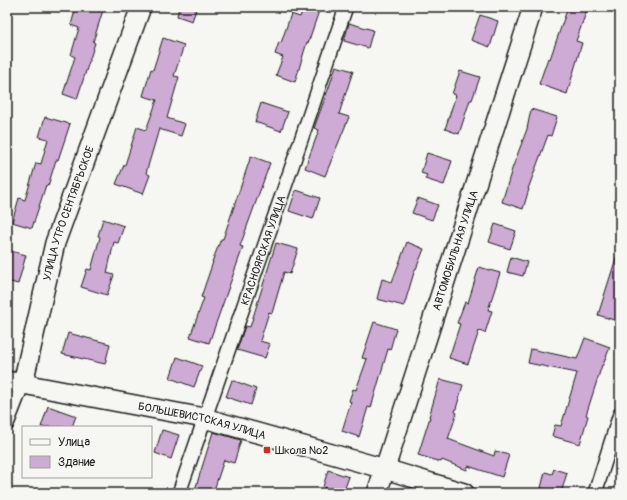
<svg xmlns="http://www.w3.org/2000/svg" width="627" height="500" font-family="Pangolin,sans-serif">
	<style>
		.building { fill: #ceabd4; stroke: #1c1c1c }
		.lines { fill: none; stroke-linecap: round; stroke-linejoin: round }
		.street-casing { stroke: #1c1c1c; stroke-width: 16 }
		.secondary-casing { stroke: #1c1c1c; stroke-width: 22 }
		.street { stroke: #f6f6f2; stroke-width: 13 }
		.secondary { stroke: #f6f6f2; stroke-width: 19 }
		.poi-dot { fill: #c8321e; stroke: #f6f6f2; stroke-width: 1.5 }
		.labels { text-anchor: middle; stroke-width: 3; stroke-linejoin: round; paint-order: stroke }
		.street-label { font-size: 11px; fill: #1c1c1c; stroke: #f6f6f2 }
		.poi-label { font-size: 11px; fill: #1c1c1c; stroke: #f6f6f2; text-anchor: start }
	</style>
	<rect width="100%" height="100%" fill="#f6f6f2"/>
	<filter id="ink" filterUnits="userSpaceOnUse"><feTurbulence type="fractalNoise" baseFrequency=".025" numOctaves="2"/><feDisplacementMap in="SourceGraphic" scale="8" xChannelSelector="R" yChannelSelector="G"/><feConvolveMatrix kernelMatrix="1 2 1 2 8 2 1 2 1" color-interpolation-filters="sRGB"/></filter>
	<g filter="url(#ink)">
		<!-- building -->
		<g class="building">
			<polygon points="76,7 104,7 93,42 95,43 77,99 63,94 75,57 71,55 79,28 71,25"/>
			<polygon points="179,7 197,7 192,21 177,16"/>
			<polygon points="304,7 308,7 319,11 308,43 307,42 295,82 276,75 283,57 275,54 279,42 281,43 291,14 300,17"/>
			<polygon points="568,7 588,7 576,41 582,43 567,94 539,84 548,58 550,59"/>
			<polygon points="480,15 498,21 490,47 471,40"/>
			<polygon points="349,23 373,30 368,48 344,41"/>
			<polygon points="163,38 184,45 174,76 179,77 167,118 185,124 181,136 159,129 146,173 150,175 143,194 116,184 124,165 125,165 137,127 146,130 157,100 143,96 151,69 153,70"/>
			<polygon points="336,66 353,71 339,114 349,117 325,176 305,168 319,130 314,128 329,87"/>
			<polygon points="460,71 480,77 472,100 470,100 459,134 445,129 456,95 452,94"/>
			<polygon points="261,103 288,112 281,131 255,122"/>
			<polygon points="531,109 557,117 551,136 548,135 528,189 529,189 523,209 502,202 512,169 527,129"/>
			<polygon points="45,117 70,124 58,160 56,160 48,186 46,185 32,228 12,222 19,198 25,200 36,163 41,164 48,139 39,137"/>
			<polygon points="427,153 452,161 444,185 425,179 427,175 421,173"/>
			<polygon points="251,156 270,163 240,246 243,247 209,343 190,337 204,298 201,297 213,262 212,262 221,239 223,239"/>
			<polygon points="296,190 320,198 313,219 289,211"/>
			<polygon points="418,198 438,205 432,220 412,213"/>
			<polygon points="103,219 124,226 118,243 114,242 107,273 114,275 107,295 81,287 87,269 91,270 100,237 98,236"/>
			<polygon points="495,224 516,231 510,249 489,242"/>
			<polygon points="407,242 424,249 416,269 415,269 404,306 377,299 382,279 392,282"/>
			<polygon points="276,243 298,249 290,274 284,272 272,313 269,312 260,341 270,344 265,358 237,350 245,326 250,327"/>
			<polygon points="7,250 26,255 18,284 7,281"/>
			<polygon points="617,255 620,255 620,312 617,321 598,315"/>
			<polygon points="511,257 527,262 523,276 507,272"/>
			<polygon points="479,267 500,273 488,310 492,311 485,333 479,331 468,364 449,358 460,324 457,323 465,302 468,303"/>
			<polygon points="374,322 396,329 390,350 388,349 371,408 368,407 359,437 342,431 351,402 349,401 353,389 356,390 367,359 362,358"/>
			<polygon points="68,333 110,344 105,364 62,354"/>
			<polygon points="585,338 610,347 603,365 602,365 586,415 588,416 580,444 552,436 555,425 561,426 577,373 528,363 531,349 577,359"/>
			<polygon points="177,357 202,366 194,387 170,378"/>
			<polygon points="440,379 463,385 455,412 457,413 448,439 494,456 495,451 509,455 502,477 468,466 467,470 442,460 441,462 418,455 430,417 429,417"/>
			<polygon points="232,380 256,389 251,405 226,397"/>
			<polygon points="48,406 76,416 72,427 41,427"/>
			<polygon points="162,430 179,435 171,459 155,453"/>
			<polygon points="213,432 241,440 234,463 224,460 213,493 194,493"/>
			<polygon points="554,469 567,473 561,493 541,488 545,472 552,474"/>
			<polygon points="328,470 349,477 343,493 323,487"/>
		</g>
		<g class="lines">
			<defs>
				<g id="street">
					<polyline points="7,424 23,383"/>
					<path id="s1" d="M179 493 302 137 346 7"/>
					<polyline points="595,493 620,414"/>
				</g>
				<g id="secondary">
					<path id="s2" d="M7 381 204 418 385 469 464 493"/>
					<path id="s3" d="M23 383 55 243 141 7"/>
					<path id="s4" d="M377 493 533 7"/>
				</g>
			</defs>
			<!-- street casing -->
			<use href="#street" class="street-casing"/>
			<!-- secondary casing -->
			<use href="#secondary" class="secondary-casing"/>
			<!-- street -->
			<use href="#street" class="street"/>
			<!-- secondary -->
			<use href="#secondary" class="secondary"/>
		</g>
	</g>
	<!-- markers -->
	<rect class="poi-dot" x="263" y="446" width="8" height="8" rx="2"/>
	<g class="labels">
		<!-- street labels -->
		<g class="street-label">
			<text dy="4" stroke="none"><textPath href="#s3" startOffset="176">УЛИЦА УТРО СЕНТЯБРЬСКОЕ</textPath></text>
			<text dy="4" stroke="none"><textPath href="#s1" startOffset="257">КРАСНОЯРСКАЯ УЛИЦА</textPath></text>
			<text dy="4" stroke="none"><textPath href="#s4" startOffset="255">АВТОМОБИЛЬНАЯ УЛИЦА</textPath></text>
			<text dy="4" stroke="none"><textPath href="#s2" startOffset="199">БОЛЬШЕВИСТСКАЯ УЛИЦА</textPath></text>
		</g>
		<!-- poi labels -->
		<g class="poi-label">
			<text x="275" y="454">Школа №2</text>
		</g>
	</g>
	<!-- margin -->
	<rect width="627" height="500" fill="none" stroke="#f6f6f2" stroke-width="24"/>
	<rect x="12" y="12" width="603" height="476" fill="none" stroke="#1c1c1c" stroke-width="1.5" filter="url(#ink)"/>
	<!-- legend -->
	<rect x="22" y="426" width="130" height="52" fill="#f6f6f2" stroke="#9f9f9c"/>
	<rect x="30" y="439" width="20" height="6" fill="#f6f6f2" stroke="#9f9f9c"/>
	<text x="58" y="446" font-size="12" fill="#1c1c1c">Улица</text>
	<rect x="30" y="456" width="20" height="12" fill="#ceabd4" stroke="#9f9f9c"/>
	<text x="58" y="466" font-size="12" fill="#1c1c1c">Здание</text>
</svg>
